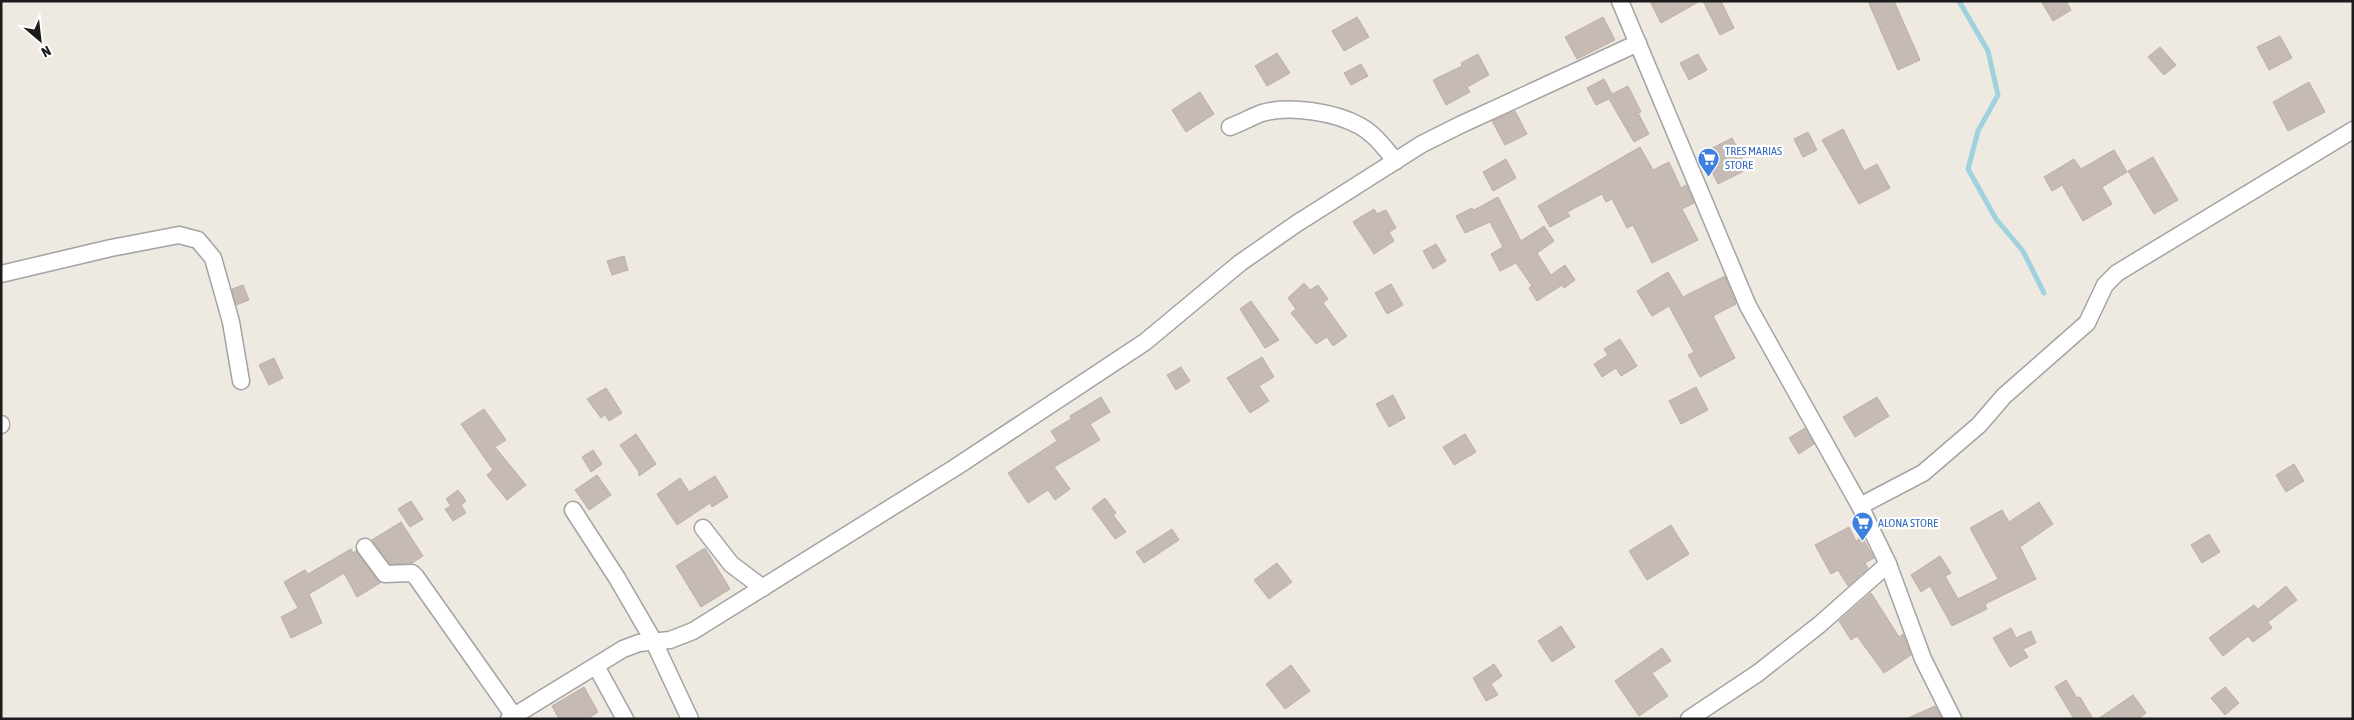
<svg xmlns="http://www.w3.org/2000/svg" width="2354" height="720" font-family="'Asap Condensed',sans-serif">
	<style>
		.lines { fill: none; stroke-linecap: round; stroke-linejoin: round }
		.stream { stroke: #9fd2dd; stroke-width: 5 }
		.building { fill: #c5bbb4; stroke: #bfaea3 }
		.minor-casing { stroke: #a3a3a3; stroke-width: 19 }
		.minor { stroke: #fff; stroke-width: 16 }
		.labels { text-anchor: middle; stroke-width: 4.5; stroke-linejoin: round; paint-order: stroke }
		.shop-label { font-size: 12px; fill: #366cbe; stroke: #fff; text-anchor: start }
	</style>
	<rect width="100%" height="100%" fill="#eee9e1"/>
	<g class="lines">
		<!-- stream -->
		<polyline class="stream" points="1959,1 1988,51 1998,95 1978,131 1968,169 1996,219 2023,251 2044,293"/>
	</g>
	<!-- building -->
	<g class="building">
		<polygon points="1650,1 1700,1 1661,23"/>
		<polygon points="1703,1 1721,1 1734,28 1720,35"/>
		<polygon points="1868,1 1894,1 1920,60 1898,70"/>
		<polygon points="2041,1 2066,1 2071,10 2053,21"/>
		<polygon points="1357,17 1369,37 1344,51 1332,31"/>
		<polygon points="1603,17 1615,40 1577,59 1565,37"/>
		<polygon points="2280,36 2292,58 2269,70 2257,47"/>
		<polygon points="2160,47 2176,65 2164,75 2148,57"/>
		<polygon points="1277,53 1290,73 1267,86 1255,66"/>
		<polygon points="1478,54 1489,75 1467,87 1470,92 1446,105 1433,80 1462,66 1461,63"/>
		<polygon points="1698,54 1707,70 1689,80 1680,63"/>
		<polygon points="1361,64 1368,76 1351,85 1344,73"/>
		<polygon points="1604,79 1612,94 1628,86 1641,112 1638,113 1649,134 1634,142 1609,99 1596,105 1587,88"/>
		<polygon points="2309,82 2325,112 2288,131 2273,102"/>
		<polygon points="1200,92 1214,114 1186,132 1172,110"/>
		<polygon points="1515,111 1527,134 1505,145 1492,121"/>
		<polygon points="1843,129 1864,171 1877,164 1890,188 1859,204 1822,140"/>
		<polygon points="1808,132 1817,150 1803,157 1794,139"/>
		<polygon points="1732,138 1748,169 1718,184 1703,153"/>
		<polygon points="1640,147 1653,170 1669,162 1681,188 1686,185 1694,203 1682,209 1698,240 1652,263 1633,225 1627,228 1612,199 1606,202 1602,194 1567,212 1570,216 1550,227 1538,206"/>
		<polygon points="2114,150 2127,172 2102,187 2112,204 2083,221 2062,185 2052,191 2044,177 2074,159 2081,169"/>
		<polygon points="2153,157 2178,200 2154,214 2128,171"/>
		<polygon points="1506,159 1516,178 1493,191 1483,172"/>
		<polygon points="1498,197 1521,241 1544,226 1554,241 1537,253 1551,275 1565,265 1575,280 1564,288 1562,285 1537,301 1529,288 1532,286 1516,263 1500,271 1491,254 1503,247 1490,222 1465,233 1456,216 1472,208 1474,210"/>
		<polygon points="1374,209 1377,214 1386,210 1396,228 1389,232 1394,241 1374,254 1353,222"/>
		<polygon points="1436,244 1446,261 1433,269 1423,251"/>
		<polygon points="624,256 628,270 612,275 607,261"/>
		<polygon points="1668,272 1683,297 1725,276 1736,304 1713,316 1735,358 1700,377 1688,355 1694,352 1669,306 1652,316 1637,291"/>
		<polygon points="1304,283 1310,290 1318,285 1328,299 1323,303 1347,336 1333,346 1327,337 1316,344 1291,313 1296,309 1288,298"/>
		<polygon points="1391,284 1403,305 1387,314 1375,293"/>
		<polygon points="243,285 249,300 236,305 232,289"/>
		<polygon points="1251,301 1279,340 1265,348 1240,309"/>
		<polygon points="1620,339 1637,366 1621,376 1616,368 1602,377 1594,364 1608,355 1604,349"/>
		<polygon points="1262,357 1274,377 1259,386 1269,401 1250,413 1227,378"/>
		<polygon points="274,358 283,378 269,385 259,365"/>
		<polygon points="1181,367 1190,381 1176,390 1167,375"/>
		<polygon points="1696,387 1708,410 1681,424 1669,401"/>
		<polygon points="606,388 622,413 609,421 605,415 601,418 587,399"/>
		<polygon points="1393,395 1405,418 1389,427 1376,404"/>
		<polygon points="1101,397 1110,412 1090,424 1100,440 1054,467 1070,489 1055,500 1048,490 1028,503 1008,473 1057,441 1051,431 1071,419 1070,416"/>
		<polygon points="1877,397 1889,416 1855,437 1843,417"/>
		<polygon points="484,409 506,440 495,447 526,485 507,500 487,475 493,470 461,424"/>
		<polygon points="1805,428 1814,444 1799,454 1789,438"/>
		<polygon points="636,434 656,464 639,476 639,472 620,445"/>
		<polygon points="1465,434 1476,452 1454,465 1443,447"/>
		<polygon points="593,450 602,464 591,472 582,457"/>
		<polygon points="2294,464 2304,481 2286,492 2276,475"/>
		<polygon points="597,475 611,495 589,510 575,490"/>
		<polygon points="715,476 728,497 712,507 710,503 677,525 657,494 680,478 689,492"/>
		<polygon points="458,490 466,501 461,505 466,513 453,521 445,509 451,506 446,499"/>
		<polygon points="1105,498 1116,513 1113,515 1126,532 1115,539 1092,508"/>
		<polygon points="411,501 423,519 410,527 398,509"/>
		<polygon points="2039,502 2053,524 2020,547 2036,579 1985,604 1987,609 1952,626 1930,586 1921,592 1911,575 1940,556 1951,573 1945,576 1958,599 1998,579 1970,528 2002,510 2009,522"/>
		<polygon points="401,522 423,556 412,563 390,564 372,540"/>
		<polygon points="1671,525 1689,554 1647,580 1629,551"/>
		<polygon points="1849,527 1856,541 1862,537 1874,558 1865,563 1868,568 1848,586 1838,570 1831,574 1815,545"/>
		<polygon points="1172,529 1179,540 1144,563 1136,552"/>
		<polygon points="2209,534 2220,552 2202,563 2191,545"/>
		<polygon points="705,548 730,589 701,607 676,566"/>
		<polygon points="351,549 353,553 356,551 380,583 357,597 344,573 309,594 322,623 291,638 281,617 298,608 284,582 305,570 308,574"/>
		<polygon points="1277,563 1292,582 1269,599 1254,580"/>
		<polygon points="2286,586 2297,600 2268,622 2272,628 2253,642 2248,636 2223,656 2209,638 2254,605 2258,609"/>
		<polygon points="1871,593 1899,637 1903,634 1911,655 1884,673 1857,636 1851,640 1839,621"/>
		<polygon points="1561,626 1575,647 1552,662 1538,641"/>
		<polygon points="2011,628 2016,638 2031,631 2036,643 2023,649 2028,657 2010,667 1993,638"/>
		<polygon points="1662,648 1671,661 1652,673 1668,696 1639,716 1615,681"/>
		<polygon points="1494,664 1502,676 1491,684 1498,695 1486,701 1473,678"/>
		<polygon points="1291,665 1310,691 1285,709 1266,684"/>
		<polygon points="2066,680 2077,698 2080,697 2093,719 2074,719 2055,687"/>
		<polygon points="584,687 598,712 587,719 559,719 552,706"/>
		<polygon points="2225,687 2239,703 2225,715 2211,698"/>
		<polygon points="2133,695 2146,713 2138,719 2098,719"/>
		<polygon points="1935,706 1942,719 1906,719"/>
	</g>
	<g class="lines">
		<defs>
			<g id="minor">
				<polyline points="1620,1 1748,306 1860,506 1888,564 1923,659 1953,719"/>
				<path d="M1230 127C1241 123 1251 117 1262 113 1290 105 1335 112 1360 126 1375 134 1385 149 1396 161"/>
				<polyline points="1,274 111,248 179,235 198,240 213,258 231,322 241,381"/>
				<polyline points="1,424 1,425"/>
				<polyline points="1860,506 1923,473 1979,425 2004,396 2087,323 2105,285 2117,273 2353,130"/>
				<polyline points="573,510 617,578 653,640 690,719"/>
				<polyline points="703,528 731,564 763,588"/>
				<polyline points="365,547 385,574 412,573 416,577 514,716"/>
				<polyline points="596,666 625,719"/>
				<polyline points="509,719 623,649 639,643 670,640 693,631 956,467 1145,342 1240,263 1296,224 1422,144 1460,125 1638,43"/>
				<polyline points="1689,719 1758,673 1819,625 1888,564"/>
			</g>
		</defs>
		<!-- minor casing -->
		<use href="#minor" class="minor-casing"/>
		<!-- minor -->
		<use href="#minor" class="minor"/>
	</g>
	<!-- icons -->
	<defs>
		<symbol id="supermarket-pin" viewBox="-11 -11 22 30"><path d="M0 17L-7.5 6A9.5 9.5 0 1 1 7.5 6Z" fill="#3f7fe0" stroke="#fff"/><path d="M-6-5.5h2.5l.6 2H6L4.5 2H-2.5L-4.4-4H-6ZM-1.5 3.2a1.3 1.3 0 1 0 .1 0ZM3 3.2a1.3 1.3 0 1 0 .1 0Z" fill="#fff"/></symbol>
	</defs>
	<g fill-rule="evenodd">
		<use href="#supermarket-pin" x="1696" y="146" width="25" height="34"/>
		<use href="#supermarket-pin" x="1850" y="510" width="25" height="34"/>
	</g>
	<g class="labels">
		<!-- shop labels -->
		<g class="shop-label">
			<text x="1725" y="155">TRES MARIAS<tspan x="1725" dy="14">STORE</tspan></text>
			<text x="1878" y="527">ALONA STORE</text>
		</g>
	</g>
	<!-- border -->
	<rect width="2354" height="720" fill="none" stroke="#1c1c1c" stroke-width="5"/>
	<!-- north arrow -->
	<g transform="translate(40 40) rotate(152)" stroke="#ffffff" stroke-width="4" paint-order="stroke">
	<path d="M0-4L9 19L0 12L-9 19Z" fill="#1c1c1c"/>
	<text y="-8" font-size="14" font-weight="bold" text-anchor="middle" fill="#1c1c1c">N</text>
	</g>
</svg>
